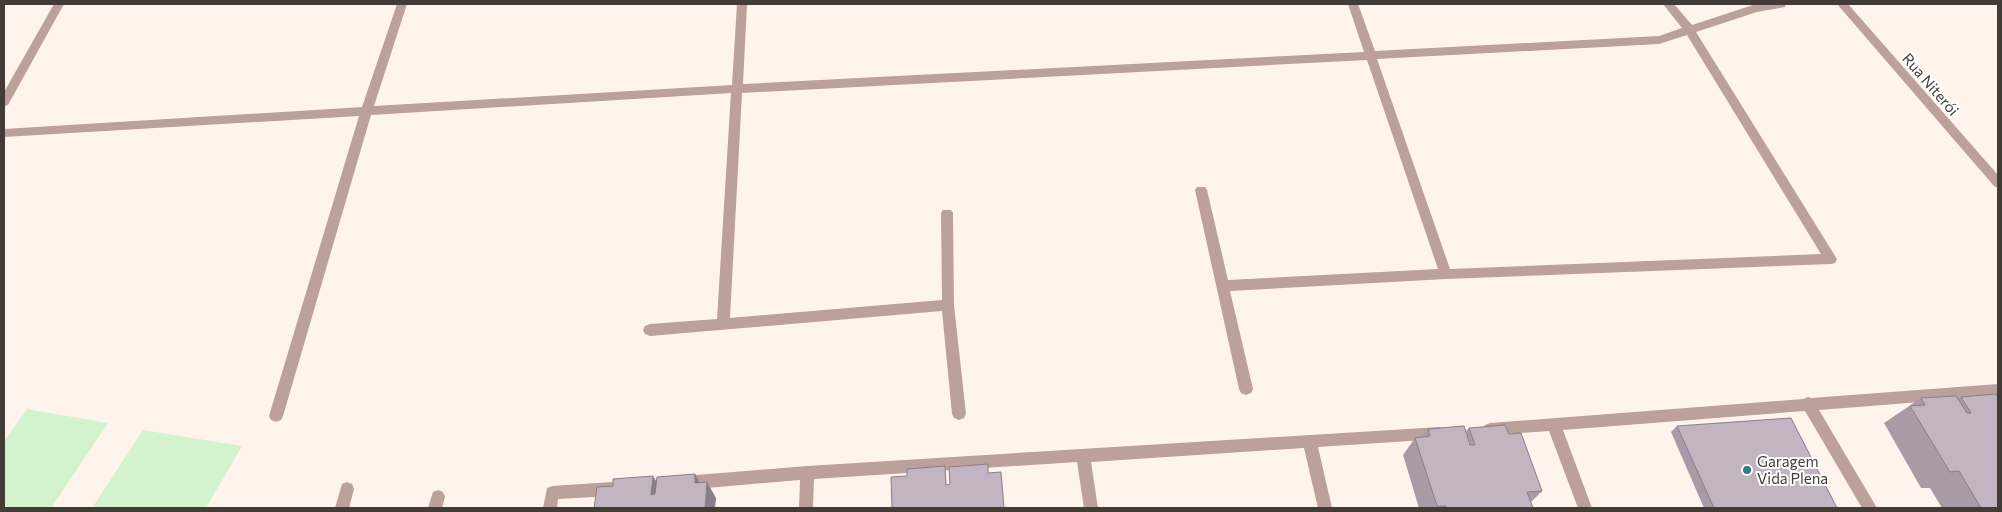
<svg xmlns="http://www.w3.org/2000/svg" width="2002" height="512" font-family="Commissioner,sans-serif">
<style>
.green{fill:#d2f3ce}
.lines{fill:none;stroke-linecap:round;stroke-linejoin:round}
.service{fill:#bca09b;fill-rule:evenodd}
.minor{fill:#bca09b;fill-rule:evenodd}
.wall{fill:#a89ba7}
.shaded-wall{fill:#887e88}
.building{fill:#c3b4c2;stroke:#887e88}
.poi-dot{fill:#327b7f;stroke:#fff;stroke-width:2}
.labels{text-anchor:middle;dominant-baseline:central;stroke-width:4;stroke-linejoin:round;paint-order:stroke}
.street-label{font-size:15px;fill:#423b36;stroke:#fff}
.poi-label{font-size:15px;fill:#423b36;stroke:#fff;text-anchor:start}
</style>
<rect width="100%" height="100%" fill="#fff4ec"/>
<g class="green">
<path d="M27,409l81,14 -57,85h-47v-67z"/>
<path d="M143,430l99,16 -36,62h-114z"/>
</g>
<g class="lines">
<g class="service">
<path d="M54,4h10l-56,101 -4,1v-14z"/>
<path d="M397,4h10l-33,102 358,-21 5,-81h10l-4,80 621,-32 -16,-48h10l17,47 284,-15 23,-8 -19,-24h11l18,21 64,-21h30l-1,3 -28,5 -61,20 141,227 -2,4 -4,1 -385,15 -216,12 23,98 -2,4 -5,2 -5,-2 -2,-4 -44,-199 2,-3h8l2,3 21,90 210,-11 -71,-209 -625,33 -12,225 212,-18 -1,-87 2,-3h8l2,3 1,92 12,109 -2,4 -5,2 -5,-2 -2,-4 -10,-103 -292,25 -5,-2 -2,-4 2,-4 5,-2 67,-5 14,-226 -360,22 -88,301 -2,4 -5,2 -5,-2 -2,-4 90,-300 -355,21v-8l358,-22zM1687,35l134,219 -371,15 -73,-210 282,-15z"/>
</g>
<g class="minor">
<path d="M1837,4h11l150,171v13l-4,-2z"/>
<path d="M1998,384v12l-179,14 58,98h-15l-57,-97 -242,19 29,78h-14l-29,-77 -59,4 -5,-2 -2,-4 2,-4 5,-2 313,-24 5,-2 3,1z"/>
<path d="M1440,427l5,2 2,4 -2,4 -5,2 -122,8 14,61h-14l-14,-60 -213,14 7,46h-14l-7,-46 -263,17 -1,29h-14l1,-28 -116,10 -5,-2 -2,-5 2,-5 5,-2 123,-10z"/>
<path d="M347,482l5,2 2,5 -5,19h-14l7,-24z"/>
<path d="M612,482l5,2 2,5 -2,5 -5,2 -54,3 -1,9h-14l4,-20 5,-2z"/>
<path d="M438,490l5,2 2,5 -3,11h-14l5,-16z"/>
</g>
</g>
<g class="wall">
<path d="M1996,394l2,114h-56l-12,-20h-9l-37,-65 37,-25 37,1 3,-2z"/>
<path d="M1677,426l160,82h-133l-33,-76z"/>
<path d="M1469,428l40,6 33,57 -11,11 2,6h-114l-16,-53 12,-17 7,-1 6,-8 38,2z"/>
</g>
<g class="shaded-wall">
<path d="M695,474l9,16 -9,-7z"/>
<path d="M653,476l10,16 -2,16 -10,-13z"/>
<path d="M707,482l9,16 -1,10h-10z"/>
</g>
<g class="building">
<path d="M1996,394l2,3v111h-17l-22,-37 -9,1 -40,-66 15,-1 -4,-7 35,-2 11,17h4l-10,-16z"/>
<path d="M1791,418l46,90h-123l-37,-82z"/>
<path d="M1505,425l4,9 12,-1 21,58 -15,1 6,16h-86l-1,-2h-9l-22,-68 15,-2 -2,-7 36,-3 6,19h5l-6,-17z"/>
<path d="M988,464v9l13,-1 3,36h-112l-1,-31 16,-1v-7l38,-3 1,19 4,-1 -1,-17z"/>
<path d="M695,474v9l12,-1 -2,26h-111l3,-21 16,-1v-7l40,-3 -2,19 4,-1 2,-17z"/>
</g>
<circle class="poi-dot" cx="1747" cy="470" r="5"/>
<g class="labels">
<g class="street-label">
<text transform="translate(1931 84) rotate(49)">Rua Niterói</text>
</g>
<g class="poi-label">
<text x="1757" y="461">Garagem<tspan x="1757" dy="17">Vida Plena</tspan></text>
</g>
</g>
<rect width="2002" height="512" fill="none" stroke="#423b36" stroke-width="10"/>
</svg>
